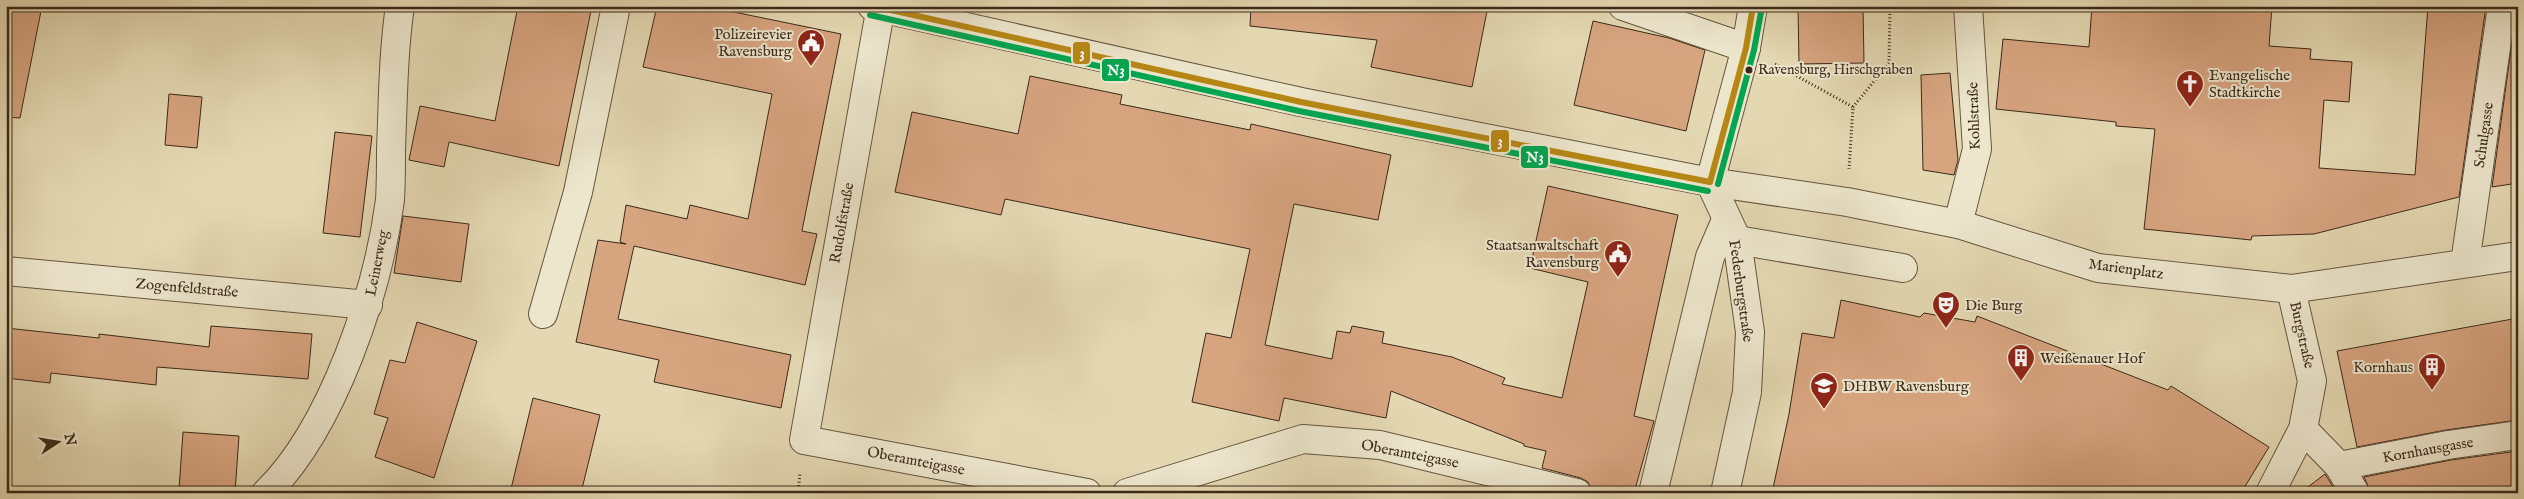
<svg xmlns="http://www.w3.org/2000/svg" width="2524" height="499" font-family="'IM FELL English',serif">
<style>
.building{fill:#d7a480;stroke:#3c291a}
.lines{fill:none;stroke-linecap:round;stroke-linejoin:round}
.minor-casing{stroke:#665540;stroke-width:30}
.path{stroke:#3c291a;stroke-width:3;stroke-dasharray:1 2.5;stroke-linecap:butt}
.minor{stroke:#ede6cd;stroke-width:28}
.bus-1-casing{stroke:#ede6cd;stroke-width:10}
.bus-2-casing{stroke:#ede6cd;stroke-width:10}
.bus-1{stroke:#b78715;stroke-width:6}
.bus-2{stroke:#00a651;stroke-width:6}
.bus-dot{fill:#3c291a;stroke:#ede6cd;stroke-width:2}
.labels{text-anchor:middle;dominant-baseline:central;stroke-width:4;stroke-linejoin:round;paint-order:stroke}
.bus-label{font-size:14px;fill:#3c291a;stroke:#ede6cd;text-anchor:start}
.poi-label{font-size:15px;fill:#3c291a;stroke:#ede6cd;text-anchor:start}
.street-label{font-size:15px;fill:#3c291a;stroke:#ede6cd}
.line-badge{stroke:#ede6cd;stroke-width:2}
.badge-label{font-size:14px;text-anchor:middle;font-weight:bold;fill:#fff}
</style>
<rect width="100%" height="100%" fill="#e4d8b2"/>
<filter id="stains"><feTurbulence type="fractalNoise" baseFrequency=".004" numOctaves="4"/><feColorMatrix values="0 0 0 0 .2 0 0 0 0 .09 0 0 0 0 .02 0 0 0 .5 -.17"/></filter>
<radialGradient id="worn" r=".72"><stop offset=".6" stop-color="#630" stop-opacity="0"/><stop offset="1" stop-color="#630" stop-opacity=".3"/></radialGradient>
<g class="building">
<path d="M6,6h36l-22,112 -14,-1z"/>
<path d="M518,6h74l-33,160 -110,-24 -5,25 -35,-7 11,-54 75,15z"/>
<path d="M657,6h57l15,5 112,23 -39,197 15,3 -12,51 -171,-39 -16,73 173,36 -10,53 -127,-26 5,-22 -83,-18 22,-102 28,4 -6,-2 6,-37 61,14 3,-14 58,14 24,-125 -129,-27z"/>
<path d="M1251,6h237l-16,81 -101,-20 6,-27 -127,-14z"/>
<path d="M1798,6h65l1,57 -65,1z"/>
<path d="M2092,6h180l-3,40 42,3 -1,10 42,3 -3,40 -25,-2 -5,68 96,7 13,-169h58l-27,191 -145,37 -62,2 -1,4 -107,-11 11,-100 -39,-3v-4l-120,-13 7,-70 86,8z"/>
<path d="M2517,6h1v177l-26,4z"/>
<path d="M1593,21l76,17 36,12 -19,81 -112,-26z"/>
<path d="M1950,73l8,87 -4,15 -31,-5 -2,-95z"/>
<path d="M1030,76l92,19 -2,9 130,26 1,-6 140,31 -13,65 -84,-16 -29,141 67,14 5,-28 13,2 2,-7 32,6 -2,11 70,14 53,21 -3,6 60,14 26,-116 -58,-14 18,-82 130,29 -44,201 20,5 -20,72h-42l-4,-11 -7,-4 -39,-10 4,-17 -22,-5v-2l-133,-53 -5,27 -102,-20 -5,23 -87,-19 14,-69 25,5 19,-89 -245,-50 -4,16 -106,-23 17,-80 106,22z"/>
<path d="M169,94l33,3 -5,51 -32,-3z"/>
<path d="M335,132l37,4 -12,101 -37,-4z"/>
<path d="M403,216l66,8 -8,58 -67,-9z"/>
<path d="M1841,300l79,17 4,-4 51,9 2,-6 191,74 3,-4 98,61 -28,46h-469l17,-79 13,-81 32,5z"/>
<path d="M2518,318v102l-72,10 -89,17 -20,-96z"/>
<path d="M417,322l60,19 -43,137 -59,-21 13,-39 -14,-4 16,-54 15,3z"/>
<path d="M211,326l101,8 -4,45 -151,-12 -1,18 -105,-12 -1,10 -44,-5v-50l93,10v-4l110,13z"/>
<path d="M533,398l67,17 -19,78h-71z"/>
<path d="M183,432l56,4 -4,57 -56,-4z"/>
<path d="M2518,451v42h-147l-7,-16 87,-17z"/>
<path d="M2325,474l12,19h-37z"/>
</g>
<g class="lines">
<defs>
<g id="minor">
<path d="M872,6l429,96 409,80 137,20 111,22 140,44 193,21 227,-33"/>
<path d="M881,6l-77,434 283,53"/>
<path d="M1623,6l123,42"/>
<path d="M1710,182l27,58 13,92 -3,60 -22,101"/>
<path d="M1710,182l36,-134 7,-42"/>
<path d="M1958,224l19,-75 -9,-143"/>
<path d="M1737,240l166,28"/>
<path d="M2465,263l37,-257"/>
<path d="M6,271l362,34"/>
<path d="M543,314l35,-122 38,-186"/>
<path d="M2303,429l36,37 16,27"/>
<path d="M2339,466l109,-21 70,-10"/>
<path d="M266,493c67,-65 112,-202 124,-293 1,-17 1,-34 1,-50 2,-48 2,-96 9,-144"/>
<path d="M1127,493l176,-54 77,6 197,48"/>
<path d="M1653,493l57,-236 16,-37"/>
<path d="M2270,493l33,-64 9,-48 -21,-92"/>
</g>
</defs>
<use href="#minor" class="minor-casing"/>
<g class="path">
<path d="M1775,64l78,43 -4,62"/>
<path d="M1853,107l36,-44 1,-57"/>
<path d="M798,493l2,-20"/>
</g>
<use href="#minor" class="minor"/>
<defs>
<g id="bus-1">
<path d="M873,6l428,96 409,80"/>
<path d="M1710,182l36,-134 7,-42"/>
</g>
<g id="bus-2">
<path d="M870,15l429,96 409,80"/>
<path d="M1718,184l36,-134 8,-43"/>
</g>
</defs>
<use href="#bus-1" class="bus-1-casing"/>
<use href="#bus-2" class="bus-2-casing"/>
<use href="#bus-1" class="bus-1"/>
<use href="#bus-2" class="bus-2"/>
</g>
<defs>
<symbol id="civic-pin" viewBox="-11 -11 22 30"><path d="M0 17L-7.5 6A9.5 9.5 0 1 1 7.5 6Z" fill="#8f2418" stroke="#ede6cd"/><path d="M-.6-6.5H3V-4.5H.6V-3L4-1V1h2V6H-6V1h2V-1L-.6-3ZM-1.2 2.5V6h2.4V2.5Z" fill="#fff"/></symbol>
<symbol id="church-pin" viewBox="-11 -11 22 30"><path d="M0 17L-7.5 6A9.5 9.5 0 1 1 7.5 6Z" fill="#8f2418" stroke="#ede6cd"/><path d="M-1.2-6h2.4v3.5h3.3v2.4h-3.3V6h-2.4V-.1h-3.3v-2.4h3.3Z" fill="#fff"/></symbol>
<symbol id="theatre-pin" viewBox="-11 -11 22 30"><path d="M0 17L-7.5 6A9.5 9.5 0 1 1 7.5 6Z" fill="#8f2418" stroke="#ede6cd"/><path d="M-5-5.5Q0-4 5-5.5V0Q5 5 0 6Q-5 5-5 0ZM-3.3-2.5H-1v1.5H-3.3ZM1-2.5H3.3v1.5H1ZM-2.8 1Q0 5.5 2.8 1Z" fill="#fff"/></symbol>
<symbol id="building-pin" viewBox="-11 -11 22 30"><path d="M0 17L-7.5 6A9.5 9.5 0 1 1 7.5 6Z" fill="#8f2418" stroke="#ede6cd"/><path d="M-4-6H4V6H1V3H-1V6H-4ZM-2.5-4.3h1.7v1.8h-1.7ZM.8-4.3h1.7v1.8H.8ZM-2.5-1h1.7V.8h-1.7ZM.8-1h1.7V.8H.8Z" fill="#fff"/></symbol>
<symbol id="university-pin" viewBox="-11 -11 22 30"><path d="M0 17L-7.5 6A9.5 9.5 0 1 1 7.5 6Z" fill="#8f2418" stroke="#ede6cd"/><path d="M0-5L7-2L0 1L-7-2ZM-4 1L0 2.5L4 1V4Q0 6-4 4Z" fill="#fff"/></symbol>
</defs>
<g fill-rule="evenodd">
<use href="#civic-pin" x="795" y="27" width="32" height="43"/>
<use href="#church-pin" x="2174" y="68" width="32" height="43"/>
<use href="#civic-pin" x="1602" y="238" width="32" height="43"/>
<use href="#theatre-pin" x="1930" y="289" width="32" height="43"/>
<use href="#building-pin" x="2005" y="342" width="32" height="43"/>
<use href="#building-pin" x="2416" y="351" width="32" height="43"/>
<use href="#university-pin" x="1808" y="370" width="32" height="43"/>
</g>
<circle class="bus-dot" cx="1749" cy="70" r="4.5"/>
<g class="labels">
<g class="bus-label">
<text x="1758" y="70">Ravensburg, Hirschgraben</text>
</g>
<g class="poi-label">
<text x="792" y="34" text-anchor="end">Polizeirevier<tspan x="792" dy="17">Ravensburg</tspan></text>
<text x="2209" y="75">Evangelische<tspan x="2209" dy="17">Stadtkirche</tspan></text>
<text x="1599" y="245" text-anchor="end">Staatsanwaltschaft<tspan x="1599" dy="17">Ravensburg</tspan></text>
<text x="1965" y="305">Die Burg</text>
<text x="2040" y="358">Weißenauer Hof</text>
<text x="2413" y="367" text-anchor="end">Kornhaus</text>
<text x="1843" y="386">DHBW Ravensburg</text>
</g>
<g class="street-label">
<text transform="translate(1974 116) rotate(-92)">Kohlstraße</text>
<text transform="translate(2484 135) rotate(-82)">Schulgasse</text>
<text transform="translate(842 223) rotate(-80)">Rudolfstraße</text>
<text transform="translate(377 263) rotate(-79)">Leinerweg</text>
<text transform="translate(2126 269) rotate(8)">Marienplatz</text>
<text transform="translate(187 288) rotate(5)">Zogenfeldstraße</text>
<text transform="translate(1741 291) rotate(82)">Federburgstraße</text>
<text transform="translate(2302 335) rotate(77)">Burgstraße</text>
<text transform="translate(2428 450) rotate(-10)">Kornhausgasse</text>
<text transform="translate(1410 454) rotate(11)">Oberamteigasse</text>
<text transform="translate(916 461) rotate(11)">Oberamteigasse</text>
</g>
</g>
<g class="line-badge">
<rect x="1072" y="41" width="19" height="24" rx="5" fill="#b78715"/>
<rect x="1101" y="58" width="29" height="24" rx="5" fill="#00a651"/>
<rect x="1490" y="129" width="20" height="24" rx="5" fill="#b78715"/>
<rect x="1520" y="145" width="29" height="24" rx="5" fill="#00a651"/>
</g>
<g class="badge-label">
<text x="1082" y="58">3</text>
<text x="1116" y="75">N3</text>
<text x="1500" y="146">3</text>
<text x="1535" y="162">N3</text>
</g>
<rect width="2524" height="499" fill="none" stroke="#e4d8b2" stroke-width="25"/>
<rect x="8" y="8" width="2509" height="484" fill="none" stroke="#3c291a" stroke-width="2.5"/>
<rect x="12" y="12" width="2499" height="474" fill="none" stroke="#3c291a"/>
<g transform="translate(58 442) rotate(78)" stroke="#ede6cd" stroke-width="4" paint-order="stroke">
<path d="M0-4L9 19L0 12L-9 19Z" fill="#3c291a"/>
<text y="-8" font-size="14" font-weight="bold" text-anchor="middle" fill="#3c291a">N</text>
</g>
<rect width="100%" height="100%" filter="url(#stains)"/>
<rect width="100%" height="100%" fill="url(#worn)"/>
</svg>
